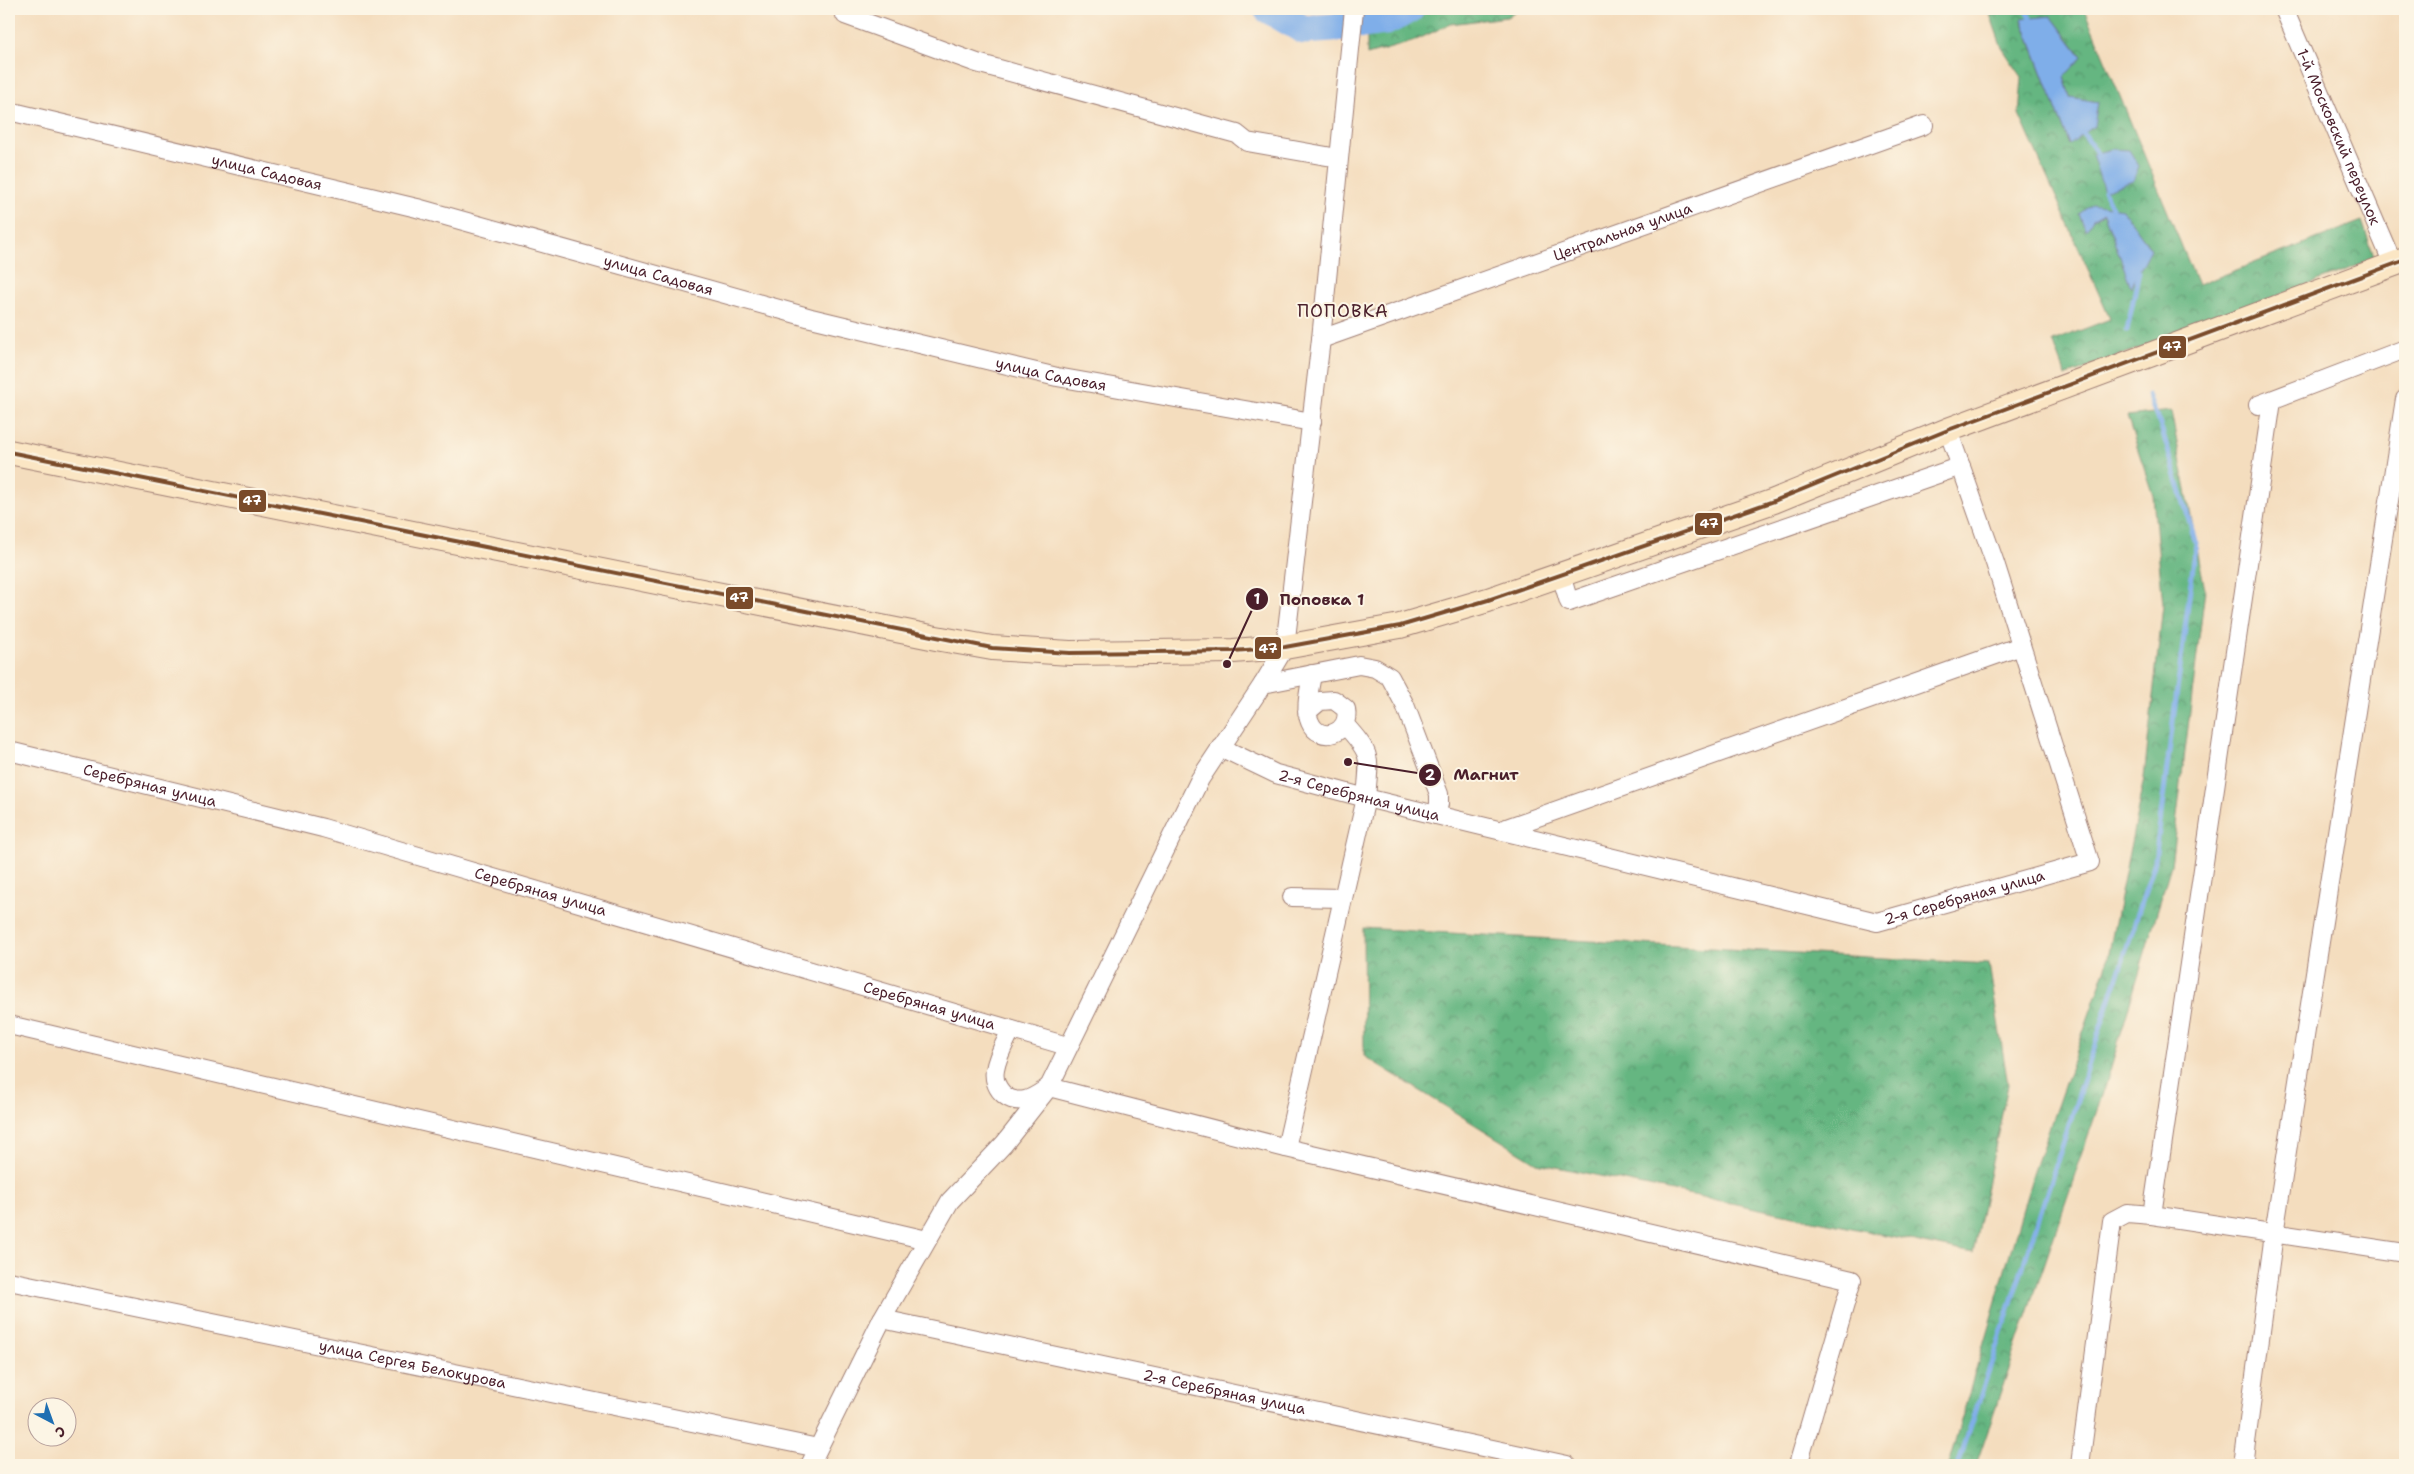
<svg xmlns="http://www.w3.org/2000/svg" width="2414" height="1474" font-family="'Shantell Sans',sans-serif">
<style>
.forest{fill:url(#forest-crowns);stroke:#586a56;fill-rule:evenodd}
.water{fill:#7faee9;stroke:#64668a}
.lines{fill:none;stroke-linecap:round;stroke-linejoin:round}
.stream{stroke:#7faee9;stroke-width:5}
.river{stroke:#7faee9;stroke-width:29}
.street-casing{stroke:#9f7e74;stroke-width:20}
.secondary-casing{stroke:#9f7e74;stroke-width:26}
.street{stroke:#fff;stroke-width:18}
.secondary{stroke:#fbe6c4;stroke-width:24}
.bus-1-casing{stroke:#fcf5e5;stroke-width:8}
.bus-1{stroke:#7a4b2a;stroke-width:4}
.labels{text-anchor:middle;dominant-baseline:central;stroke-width:4;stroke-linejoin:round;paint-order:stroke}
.street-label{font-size:15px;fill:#4a1f2b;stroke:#fcf5e5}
.quarter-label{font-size:18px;letter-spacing:1px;fill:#4a1f2b;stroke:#fcf5e5}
.leader{fill:none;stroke:#4a1f2b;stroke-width:2}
.callout-dot{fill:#4a1f2b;stroke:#fcf5e5;stroke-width:2}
.mark-label{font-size:15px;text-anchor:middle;font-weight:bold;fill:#fff}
.callout-label{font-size:16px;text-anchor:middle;font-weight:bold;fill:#4a1f2b;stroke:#fcf5e5;stroke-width:4;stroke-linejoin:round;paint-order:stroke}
.line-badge{stroke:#fcf5e5;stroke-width:2}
.badge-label{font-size:14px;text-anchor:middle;font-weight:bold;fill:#fff}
</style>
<defs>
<pattern id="forest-crowns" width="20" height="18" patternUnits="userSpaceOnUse" patternTransform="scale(1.25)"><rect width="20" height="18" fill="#65b681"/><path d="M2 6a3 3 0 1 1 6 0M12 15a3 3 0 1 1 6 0" fill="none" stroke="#55936a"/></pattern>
</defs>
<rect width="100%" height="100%" fill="#fcf5e5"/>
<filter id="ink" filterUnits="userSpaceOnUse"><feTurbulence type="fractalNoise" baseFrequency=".02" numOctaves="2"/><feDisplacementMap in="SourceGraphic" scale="10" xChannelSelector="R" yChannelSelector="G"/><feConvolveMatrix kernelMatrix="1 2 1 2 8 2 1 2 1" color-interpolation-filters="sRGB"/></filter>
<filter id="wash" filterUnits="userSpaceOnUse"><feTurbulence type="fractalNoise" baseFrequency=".0096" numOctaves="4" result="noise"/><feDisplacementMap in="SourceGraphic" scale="20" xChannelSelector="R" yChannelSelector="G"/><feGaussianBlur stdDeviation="1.12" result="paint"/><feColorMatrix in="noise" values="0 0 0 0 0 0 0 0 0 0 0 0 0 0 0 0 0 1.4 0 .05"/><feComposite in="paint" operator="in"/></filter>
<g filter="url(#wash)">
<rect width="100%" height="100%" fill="#f4ddbe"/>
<g class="forest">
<path d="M1367,9h152l-12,8 -57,7 -38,18 -45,13z"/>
<path d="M1988,9h96l114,276 164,-64 13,38 -309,117 -13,-35 57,-22 -91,-205 3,-37 -20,-29zM2051,16l31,40 -18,21 6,20 28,5 -28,43 -48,-125zM2122,209l29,40 -20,37 -27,-73 -11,6 -7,10 -7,-15z"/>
<path d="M2171,411l34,179 -34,275 -65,219 -130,381h-28l85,-291 73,-207 38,-189 19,-173 -10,-109 -26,-80z"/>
<path d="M1363,928l626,36 19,121 -35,168 -436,-90 -173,-107z"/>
</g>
<g class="water">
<path d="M2051,16l31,41 -18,20 6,20 28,5 -4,24 -24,19 -48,-126z"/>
<path d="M2112,149l17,1 10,16 -6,15 -29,10 -12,-37z"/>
<path d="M2092,204l30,5 29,40 -20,38 -27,-74 -11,6 -7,11 -7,-16z"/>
</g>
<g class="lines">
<g class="stream">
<path d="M2025,9l5,9"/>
<path d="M2084,134l13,19"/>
<path d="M2104,191l8,16"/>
<path d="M2127,330l12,-58"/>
<path d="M1958,1465l197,-604 41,-318 -34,-113 -14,-35"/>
</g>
<g class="river">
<path d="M1268,9l36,21 41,-3"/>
<path d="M1364,24l22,-3 24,-12"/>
</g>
</g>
</g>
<g filter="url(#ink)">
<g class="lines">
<defs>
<g id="street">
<path id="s1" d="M2284,9l109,255"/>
<path d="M845,15l132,48 260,71 10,8 91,16"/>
<path id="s2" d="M9,111l408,97 394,110 246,59 255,45"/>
<path id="s3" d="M1321,339l603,-214"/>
<path d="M2258,405l147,-56"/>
<path d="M1561,575l8,27 392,-136"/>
<path d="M1263,684l96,-19 16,3 15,9 15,28 34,89v10l-3,11"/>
<path d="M1307,712l13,-11 14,-1 12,9c5,25 -27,35 -36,13 -6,-13 0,-34 2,-48"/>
<path id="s4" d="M1220,747l56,27 90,24 511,124 213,-60 -95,-299 -47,-133"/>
<path id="s5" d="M9,751l314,77 744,218"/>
<path d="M1501,830l520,-184"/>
<path d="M1292,897l51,1"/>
<path d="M9,1025l918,215"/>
<path d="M1011,1030c-6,13 -14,26 -16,40 -3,16 11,34 30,30 9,-2 16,-8 24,-13l237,61 566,132 -54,185"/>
<path d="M1286,1148l80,-350c3,-40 8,-42 -21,-73"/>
<path d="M2152,1215l120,-814"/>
<path id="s6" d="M9,1281l809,167"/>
<path id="s7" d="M882,1319l685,146"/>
<path d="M810,1465l72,-146 68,-118 54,-57 45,-57 151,-308 63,-95 22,-37 36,-308 33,-330"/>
<path d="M2080,1465l32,-244 15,-8 25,2 253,38"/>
<path d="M2243,1465l31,-231 131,-835"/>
</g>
<path id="secondary" d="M9,452l927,186 56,10 78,5 163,-2 52,-4 115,-21 88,-26 286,-99 174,-71 457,-170"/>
</defs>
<use href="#street" class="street-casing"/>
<use href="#secondary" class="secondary-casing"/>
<use href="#street" class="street"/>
<use href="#secondary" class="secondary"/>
<defs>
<path id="bus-1" d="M9,452l983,196 78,5 163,-2 52,-4 115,-21 88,-26 286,-99 174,-71 457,-170"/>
</defs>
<use href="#bus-1" class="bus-1-casing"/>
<use href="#bus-1" class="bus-1"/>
</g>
</g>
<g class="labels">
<g class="street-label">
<text stroke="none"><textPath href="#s1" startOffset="139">1-й Московский переулок</textPath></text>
<text stroke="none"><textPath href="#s2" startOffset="265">улица Садовая</textPath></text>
<text stroke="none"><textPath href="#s3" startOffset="320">Центральная улица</textPath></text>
<text stroke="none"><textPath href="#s2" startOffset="670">улица Садовая</textPath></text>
<text stroke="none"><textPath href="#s2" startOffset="1075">улица Садовая</textPath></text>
<text stroke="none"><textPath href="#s5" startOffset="145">Серебряная улица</textPath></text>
<text stroke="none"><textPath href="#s4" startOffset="148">2-я Серебряная улица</textPath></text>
<text stroke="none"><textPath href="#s5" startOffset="550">Серебряная улица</textPath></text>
<text stroke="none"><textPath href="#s4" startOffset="772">2-я Серебряная улица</textPath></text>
<text stroke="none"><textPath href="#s5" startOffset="955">Серебряная улица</textPath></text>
<text stroke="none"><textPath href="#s6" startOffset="412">улица Сергея Белокурова</textPath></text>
<text stroke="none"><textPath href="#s7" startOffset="350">2-я Серебряная улица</textPath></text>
</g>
<g class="quarter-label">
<text x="1343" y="311">ПОПОВКА</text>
</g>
</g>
<path class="leader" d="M1227 664L1257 599M1348 762L1430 775"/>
<g class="callout-dot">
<circle cx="1227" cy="664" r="5"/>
<circle cx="1348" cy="762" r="5"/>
<circle cx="1257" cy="599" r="12"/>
<circle cx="1430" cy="775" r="12"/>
</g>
<g class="mark-label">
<text x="1257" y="604">1</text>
<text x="1430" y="780">2</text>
</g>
<g class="callout-label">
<text x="1322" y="605">Поповка 1</text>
<text x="1486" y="780">Магнит</text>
</g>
<g class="line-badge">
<rect x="2158" y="335" width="29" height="24" rx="5" fill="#7a4b2a"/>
<rect x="238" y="489" width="29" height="24" rx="5" fill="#7a4b2a"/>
<rect x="1694" y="512" width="29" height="24" rx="5" fill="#7a4b2a"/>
<rect x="725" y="586" width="29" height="24" rx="5" fill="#7a4b2a"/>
<rect x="1254" y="636" width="28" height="24" rx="5" fill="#7a4b2a"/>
</g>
<g class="badge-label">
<text x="2172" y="351">47</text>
<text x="252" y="505">47</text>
<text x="1709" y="528">47</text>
<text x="739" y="602">47</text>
<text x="1268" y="653">47</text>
</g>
<rect width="2414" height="1474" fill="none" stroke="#fcf5e5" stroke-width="30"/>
<g transform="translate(52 1422) rotate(139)"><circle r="24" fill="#fcf5e5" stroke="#b59f9b"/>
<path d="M0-4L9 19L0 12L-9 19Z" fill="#1f6fb2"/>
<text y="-8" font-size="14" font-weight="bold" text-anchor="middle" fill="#4a1f2b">С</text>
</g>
</svg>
